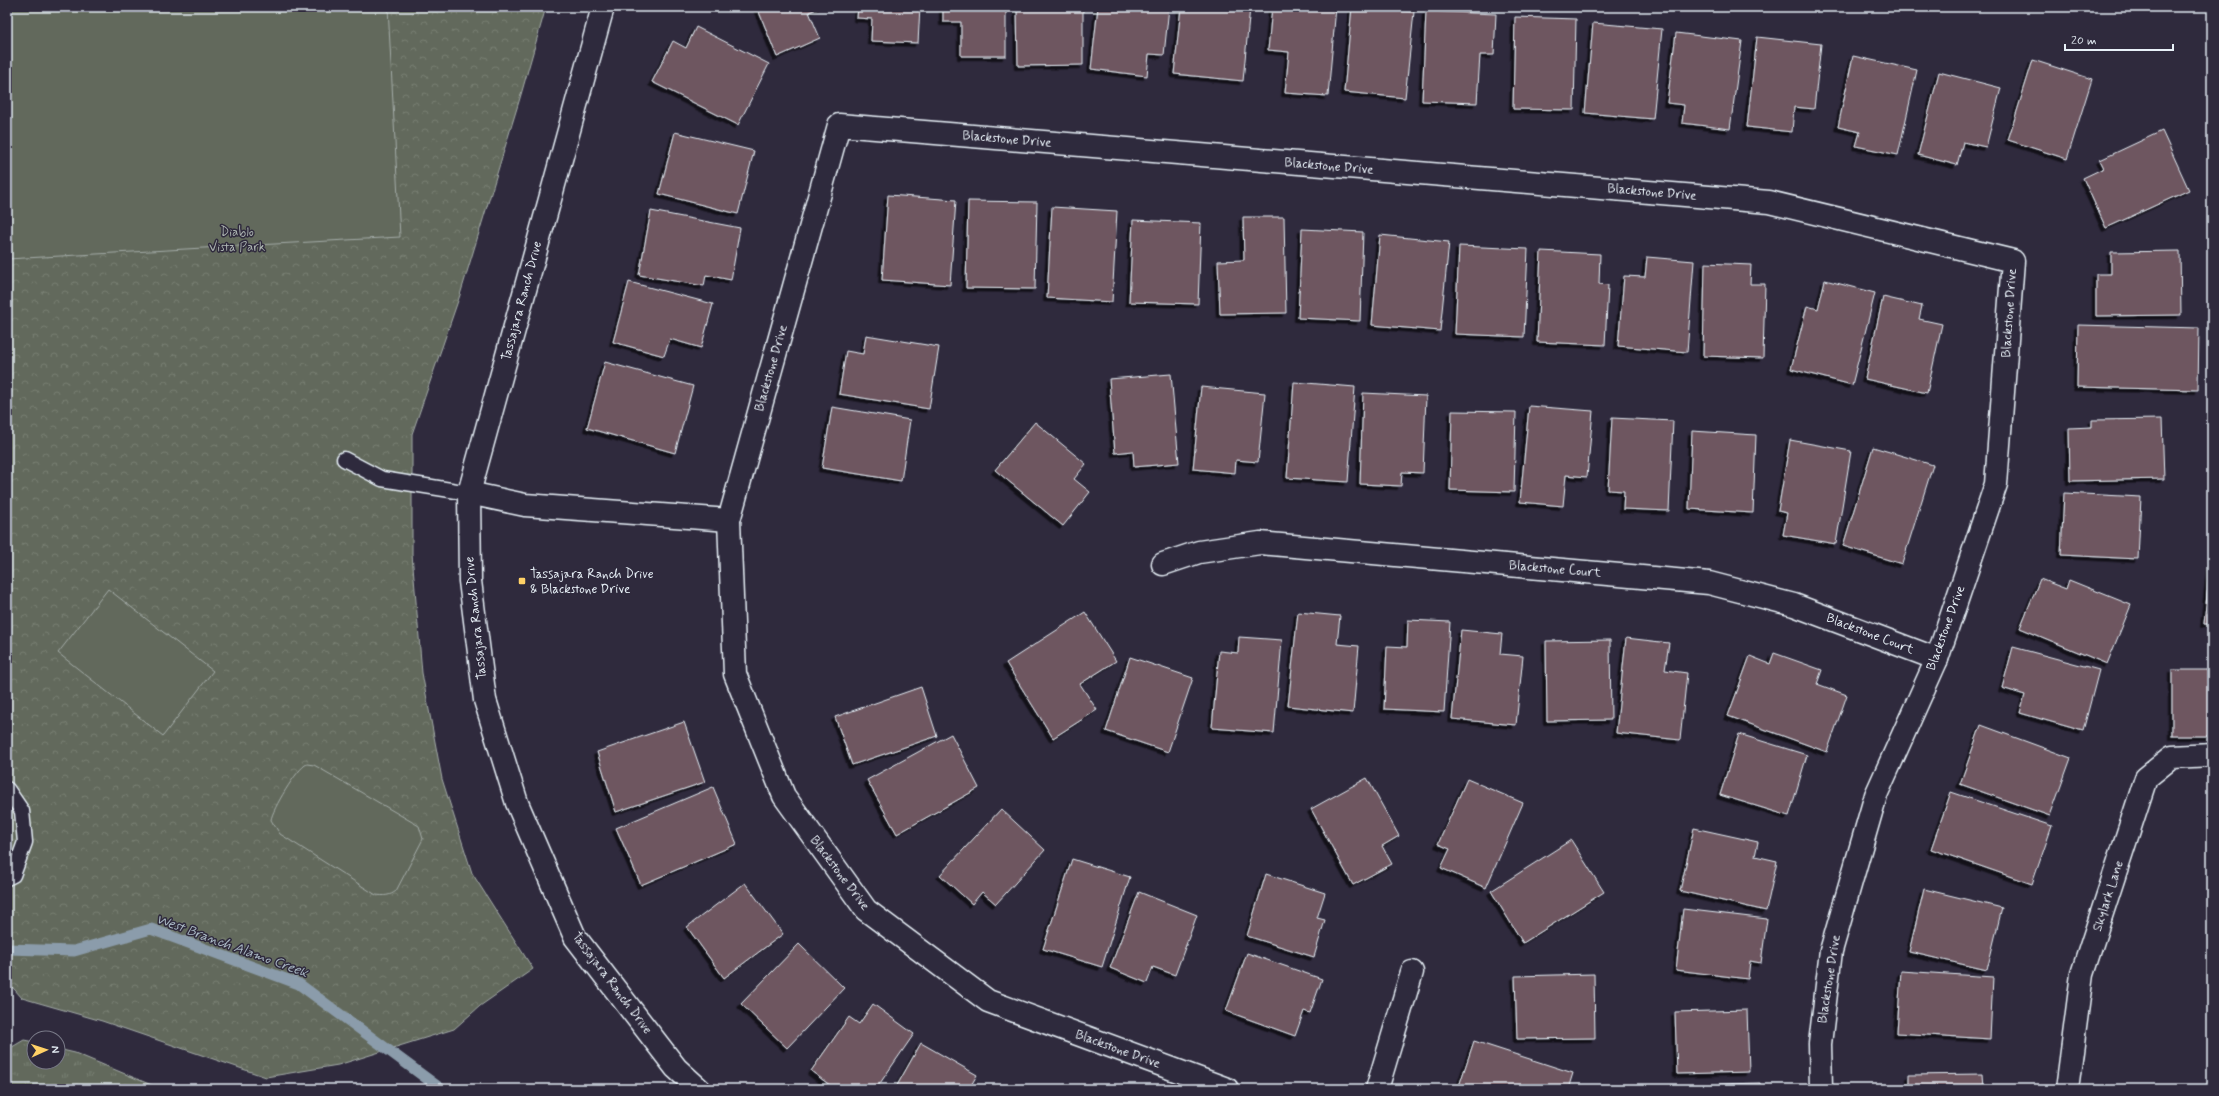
<svg xmlns="http://www.w3.org/2000/svg" width="2219" height="1096" font-family="Mynerve,sans-serif">
<style>
.grass{fill:url(#grass-tufts);stroke:#a5adaa}
.park{fill:url(#park-crowns);stroke:#a5adaa}
.garden{fill:#62695b;stroke:#a5adaa}
.lines{fill:none;stroke-linecap:round;stroke-linejoin:round}
.stream{stroke:#8b9cab;stroke-width:11}
.building{fill:#6e5761;stroke:#e8f1f8;filter:url(#shadow)}
.service-casing{stroke:#e8f1f8;stroke-width:17}
.minor-casing{stroke:#e8f1f8;stroke-width:25}
.tertiary-casing{stroke:#e8f1f8;stroke-width:25}
.service{stroke:#2f2a3d;stroke-width:14}
.minor{stroke:#2f2a3d;stroke-width:22}
.tertiary{stroke:#2f2a3d;stroke-width:22}
.poi-dot{fill:#ffd166;stroke:#2f2a3d;stroke-width:1.5}
.labels{text-anchor:middle;dominant-baseline:central;stroke-width:3;stroke-linejoin:round;paint-order:stroke}
.street-label{font-size:13px;fill:#e8f1f8;stroke:#2f2a3d}
.park-label{font-size:13px;fill:#acb4b1;stroke:#2f2a3d}
.poi-label{font-size:13px;fill:#e8f1f8;stroke:#2f2a3d;text-anchor:start}
.water-label{font-size:14px;font-style:italic;fill:#aab9c5;stroke:#2f2a3d}
</style>
<defs>
<pattern id="grass-tufts" width="24" height="20" patternUnits="userSpaceOnUse"><rect width="24" height="20" fill="#62695b"/><path d="M3 7l-1-3M5 7V3M7 7l1-3M15 17l-1-3M17 17v-4M19 17l1-3" fill="none" stroke="#787f73"/></pattern>
<pattern id="park-crowns" width="20" height="18" patternUnits="userSpaceOnUse"><rect width="20" height="18" fill="#62695b"/><path d="M2 6a3 3 0 1 1 6 0M12 15a3 3 0 1 1 6 0" fill="none" stroke="#787f73"/></pattern>
<filter id="shadow"><feDropShadow dx="-3.5" dy="3.5" stdDeviation="0" flood-color="#0009"/></filter>
</defs>
<rect width="100%" height="100%" fill="#2f2a3d"/>
<filter id="ink" filterUnits="userSpaceOnUse"><feTurbulence type="fractalNoise" baseFrequency=".025" numOctaves="2"/><feDisplacementMap in="SourceGraphic" scale="8" xChannelSelector="R" yChannelSelector="G"/><feConvolveMatrix kernelMatrix="1 2 1 2 8 2 1 2 1" color-interpolation-filters="sRGB"/></filter>
<g filter="url(#ink)">
<path class="grass" d="M24,1040l10,2v20h24v-13l17,4 86,36h-154v-39z"/>
<path class="park" d="M7,7h539l-26,91 -60,197 -48,139v120l10,119 20,106 30,94 61,96 -53,37 -26,23 -116,36 -72,12 -164,-56 -80,-23 -15,-17z"/>
<g class="garden">
<path d="M7,7h381l12,230 -393,22z"/>
<path d="M108,589l105,82 -50,65 -105,-83z"/>
<path d="M307,764l7,1 105,61 4,13 -27,52c-6,5 -12,5 -20,4l-96,-61 -9,-14c1,-10 26,-52 36,-56z"/>
</g>
<g class="lines">
<path class="stream" d="M7,949l67,2 77,-22 148,55 142,105"/>
</g>
<g class="building">
<path d="M757,7h65l-13,5 11,26 -43,19z"/>
<path d="M858,7h62l-2,36 -47,-2 1,-22 -15,-1z"/>
<path d="M943,7h63v49h-45v-34h-18z"/>
<path d="M1017,7h66v58l-65,1z"/>
<path d="M1098,7h71l-5,48 -15,-1 -2,22 -56,-7z"/>
<path d="M1181,7h69l-7,74 -69,-7z"/>
<path d="M1272,7h64l-8,89 -43,-3 4,-41 -21,-2z"/>
<path d="M1352,7l62,5 -9,86 -61,-6z"/>
<path d="M1426,11l70,3 -2,41h-14l-3,48 -55,-2z"/>
<path d="M1515,17l61,2 -2,91 -61,-1z"/>
<path d="M1593,23l69,6 -9,90 -68,-6z"/>
<path d="M696,27l73,37 -31,61 -86,-43 21,-41 13,7z"/>
<path d="M1676,33l66,8 -12,88 -48,-6 2,-18 -17,-2z"/>
<path d="M1757,37l64,7 -7,65 -20,-2 -2,25 -45,-5z"/>
<path d="M1853,56l64,14 -19,85 -42,-9 4,-14 -22,-5z"/>
<path d="M2033,60l59,19 -25,80 -59,-19z"/>
<path d="M1939,72l62,16 -15,59 -23,-5 -6,23 -39,-10z"/>
<path d="M2162,131l27,59 -83,38 -23,-50 21,-10 -4,-8z"/>
<path d="M675,132l79,19 -16,63 -79,-20z"/>
<path d="M888,195l68,5 -6,85 -68,-5z"/>
<path d="M968,201l69,1 -2,87 -69,-1z"/>
<path d="M1052,207l65,4 -5,91 -65,-4z"/>
<path d="M651,211l89,17 -9,52 -25,-5 -2,11 -65,-11z"/>
<path d="M1243,217h41l2,96 -66,1 -2,-53 26,-1z"/>
<path d="M1133,220l68,3 -3,81 -69,-2z"/>
<path d="M1302,229l61,3 -3,89 -62,-3z"/>
<path d="M1380,235l69,7 -9,89 -68,-6z"/>
<path d="M1459,246l69,3 -4,88 -69,-3z"/>
<path d="M1541,251l59,3 -1,30 9,1 -3,60 -68,-3z"/>
<path d="M2180,251l1,64 -85,1v-42h15v-22z"/>
<path d="M1647,257l47,4 -7,91 -69,-6 6,-70 21,1z"/>
<path d="M1705,263l46,2 -1,19h15l-2,74 -60,-2z"/>
<path d="M1825,280l50,13 -23,92 -61,-16 16,-63 11,3z"/>
<path d="M629,282l84,22 -12,44 -31,-9 -6,17 -51,-14z"/>
<path d="M1883,297l39,9 -3,13 23,5 -15,69 -62,-14z"/>
<path d="M2078,325l121,3 -1,62 -121,-3z"/>
<path d="M866,335l73,12 -10,62 -90,-15 7,-43 17,3z"/>
<path d="M605,362l88,24 -18,67 -88,-25z"/>
<path d="M1171,374l8,89 -45,4 -1,-16 -18,2 -6,-74z"/>
<path d="M1294,382l61,5 -7,95 -61,-4z"/>
<path d="M1201,387l64,6 -7,69 -22,-2 -1,13 -42,-4z"/>
<path d="M1363,393l63,3 -3,77 -21,-1 -1,14 -41,-2z"/>
<path d="M1529,406l64,5 -6,66 -21,-2 -3,31 -43,-4z"/>
<path d="M832,407l78,13 -9,61 -79,-13z"/>
<path d="M1452,411l64,1 -2,80 -64,-2z"/>
<path d="M1612,418l61,3 -4,90 -46,-2 1,-18 -16,-1z"/>
<path d="M2162,419l2,60 -94,2 -1,-53 23,-1v-7z"/>
<path d="M1035,422l51,42 -12,15 16,13 -27,34 -68,-56z"/>
<path d="M1692,431l64,4 -3,78 -64,-4z"/>
<path d="M1790,440l61,11 -15,93 -53,-9 4,-22 -9,-2z"/>
<path d="M1873,447l60,18 -31,99 -59,-18z"/>
<path d="M2064,493l77,4 -3,62 -77,-4z"/>
<path d="M2211,557h1v67h-8z"/>
<path d="M2040,579l26,10 3,-9 62,25 -24,59 -87,-36z"/>
<path d="M1085,612l31,49 -36,23 17,26 -44,28 -47,-75z"/>
<path d="M1298,612l42,4 -3,28 22,2 -6,67 -65,-7z"/>
<path d="M1408,620l42,2 -6,90 -60,-3 3,-63 20,1z"/>
<path d="M1461,630l41,4 -2,20 23,2 -7,69 -64,-6z"/>
<path d="M1239,637l43,3 -8,93 -62,-5 7,-77 19,2z"/>
<path d="M1626,638l43,5 -4,27 22,3 -7,67 -64,-7z"/>
<path d="M1610,640l1,80 -64,1 -1,-80z"/>
<path d="M2013,647l86,23 -16,61 -63,-18 5,-18 -23,-7z"/>
<path d="M1774,653l48,17 -5,14 30,11 -20,57 -99,-36 22,-60 20,8z"/>
<path d="M1130,657l63,21 -25,74 -62,-21z"/>
<rect x="2172" y="670" width="40" height="66"/>
<path d="M921,687l16,49 -85,29 -17,-48z"/>
<path d="M684,722l21,60 -89,30 -19,-60z"/>
<path d="M1981,725l90,33 -21,58 -90,-32z"/>
<path d="M951,734l28,54 -82,46 -30,-54z"/>
<path d="M1739,734l68,21 -18,61 -69,-21z"/>
<path d="M1367,778l32,58 -17,10 10,18 -39,21 -42,-76z"/>
<path d="M1467,779l56,24 -37,85 -45,-20 9,-19 -12,-5z"/>
<path d="M713,787l24,57 -96,41 -25,-57z"/>
<path d="M1951,792l101,34 -20,58 -101,-35z"/>
<path d="M1001,809l44,41 -49,54 -14,-12 -10,12 -32,-29z"/>
<path d="M1694,828l64,14 -3,14 22,5 -11,50 -86,-20z"/>
<path d="M1571,840l33,52 -81,51 -32,-52z"/>
<path d="M1072,859l58,18 -28,90 -59,-18z"/>
<path d="M1266,874l59,19 -8,25 8,2 -11,37 -67,-21z"/>
<path d="M745,883l38,51 -59,44 -37,-51z"/>
<path d="M1924,889l78,19 -15,62 -78,-18z"/>
<path d="M1139,892l58,23 -22,60 -22,-8 -6,16 -37,-15z"/>
<path d="M1683,909l84,10 -6,44 -11,-2 -2,18 -72,-9z"/>
<path d="M799,944l45,44 -57,60 -46,-44z"/>
<path d="M1247,953l75,26 -12,34 -6,-2 -9,25 -69,-25z"/>
<path d="M1901,971l92,6 -3,62 -93,-6z"/>
<path d="M1594,974l1,64 -78,1 -2,-63z"/>
<path d="M873,1004l41,30 -38,55h-41l-24,-18 38,-54 10,7z"/>
<path d="M1747,1010l2,62 -72,2 -2,-62z"/>
<path d="M1474,1041l99,32 -5,16h-110z"/>
<path d="M921,1043l56,32 -8,14h-74z"/>
<path d="M1983,1074l1,15h-77h2v-14z"/>
<path d="M1760,1083v6h-106v-3z"/>
</g>
<g class="lines">
<defs>
<g id="service">
<path d="M344,459l38,20 87,14"/>
<path d="M7,789l15,22 3,31 -12,33 -6,3"/>
</g>
<g id="minor">
<path d="M469,493l56,12 204,15"/>
<path d="M1163,564l36,-12 61,-9 449,40 85,22 143,54"/>
<path d="M1227,1089l-239,-88 -122,-91 -82,-114 -49,-122 -6,-154 110,-395 930,77 244,59 -17,223 -59,175 -61,136 -45,156 -11,93 1,45"/>
<path d="M1377,1089l35,-117"/>
<path d="M2067,1089l15,-115 64,-196 26,-21 40,-2"/>
</g>
<path id="tertiary" d="M603,7l-134,486 1,88 15,119 32,103 58,134 101,131 23,21"/>
</defs>
<use href="#service" class="service-casing"/>
<use href="#minor" class="minor-casing"/>
<use href="#tertiary" class="tertiary-casing"/>
<use href="#service" class="service"/>
<use href="#minor" class="minor"/>
<use href="#tertiary" class="tertiary"/>
</g>
</g>
<rect class="poi-dot" x="518" y="577" width="8" height="8" rx="2"/>
<g class="labels">
<g class="street-label">
<text transform="translate(1007 139) rotate(5)">Blackstone Drive</text>
<text transform="translate(1329 166) rotate(5)">Blackstone Drive</text>
<text transform="translate(1652 192) rotate(5)">Blackstone Drive</text>
<text transform="translate(522 301) rotate(-75)">Tassajara Ranch Drive</text>
<text transform="translate(2009 313) rotate(-86)">Blackstone Drive</text>
<text transform="translate(771 368) rotate(-74)">Blackstone Drive</text>
<text transform="translate(1555 569) rotate(5)">Blackstone Court</text>
<text transform="translate(476 618) rotate(-96)">Tassajara Ranch Drive</text>
<text transform="translate(1946 628) rotate(-70)">Blackstone Drive</text>
<text transform="translate(1870 634) rotate(21)">Blackstone Court</text>
<text transform="translate(840 873) rotate(53)">Blackstone Drive</text>
<text transform="translate(2108 896) rotate(-72)">Skylark Lane</text>
<text transform="translate(1829 979) rotate(-81)">Blackstone Drive</text>
<text transform="translate(612 983) rotate(53)">Tassajara Ranch Drive</text>
<text transform="translate(1118 1049) rotate(20)">Blackstone Drive</text>
</g>
<g class="park-label">
<text x="237" y="232">Diablo<tspan x="237" dy="15">Vista Park</tspan></text>
</g>
<g class="poi-label">
<text x="530" y="574">Tassajara Ranch Drive<tspan x="530" dy="15">&amp; Blackstone Drive</tspan></text>
</g>
<g class="water-label">
<text transform="translate(232 946) rotate(20)">West Branch Alamo Creek</text>
</g>
</g>
<rect width="2219" height="1096" fill="none" stroke="#2f2a3d" stroke-width="24"/>
<rect x="12" y="12" width="2195" height="1072" fill="none" stroke="#e8f1f8" stroke-width="1.5" filter="url(#ink)"/>
<g transform="translate(46 1050) rotate(87)"><circle r="19" fill="#2f2a3d" stroke="#797a88"/>
<path d="M0-3L7 15L0 10L-7 15Z" fill="#ffd166"/>
<text y="-6" font-size="11" font-weight="bold" text-anchor="middle" fill="#e8f1f8">N</text>
</g>
<path d="M2065 44v6h108v-6" fill="none" stroke="#e8f1f8" stroke-width="2"/>
<text x="2071" y="44" font-size="12" fill="#e8f1f8" stroke="#2f2a3d" stroke-width="3" paint-order="stroke">20 m</text>
</svg>
